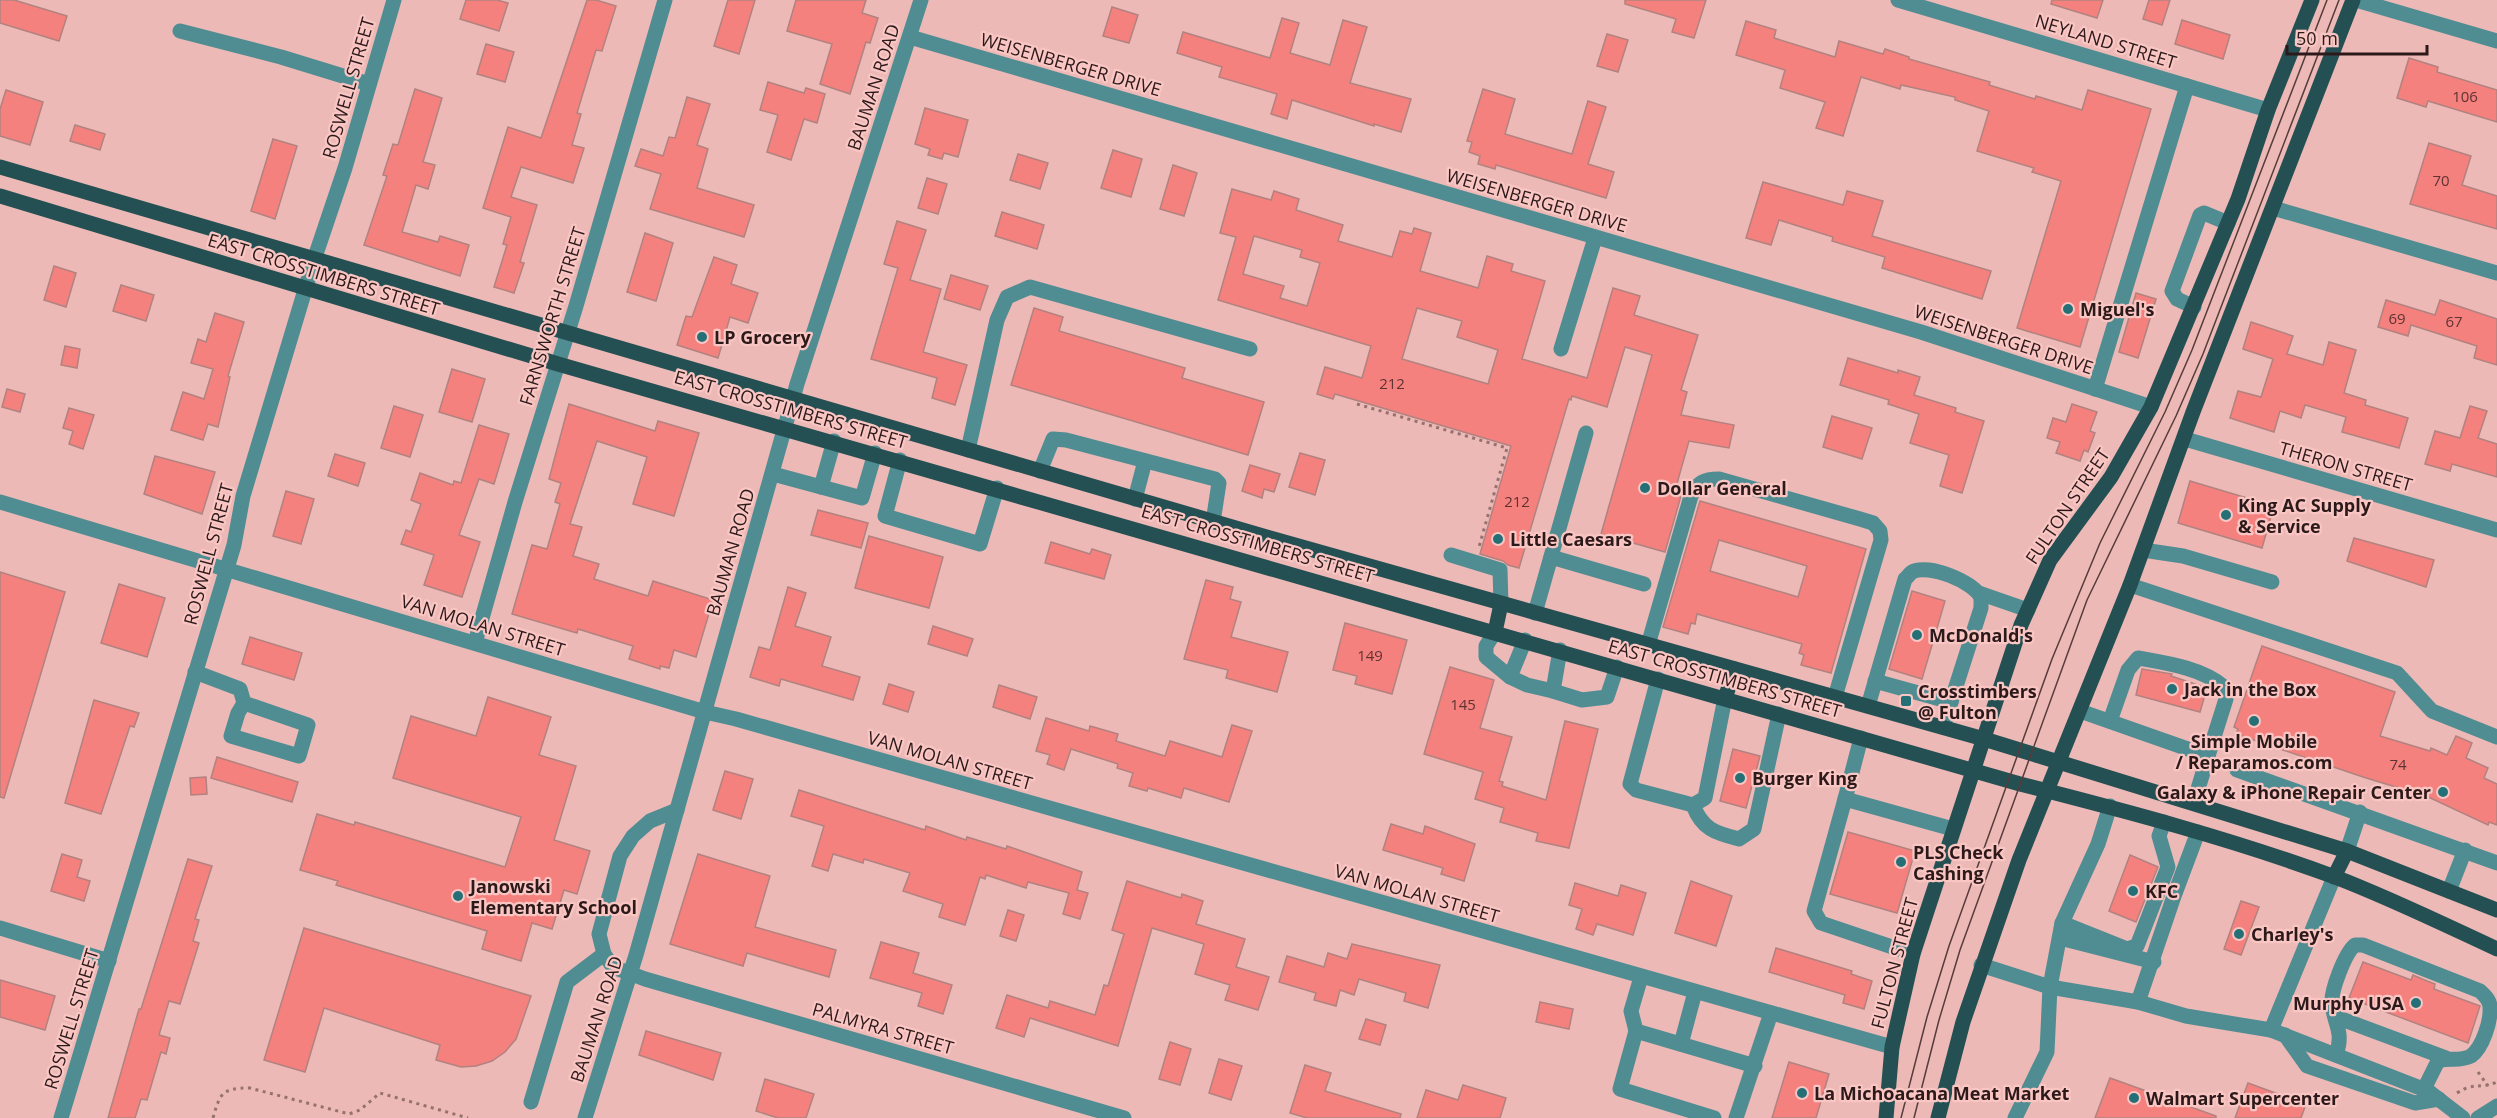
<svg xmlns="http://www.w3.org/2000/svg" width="2497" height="1118" font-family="'Open Sans',sans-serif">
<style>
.building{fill:#f5817e;stroke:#b1827f;stroke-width:1.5;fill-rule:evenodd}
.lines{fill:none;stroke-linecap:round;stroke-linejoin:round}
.path{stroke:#95716f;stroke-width:3;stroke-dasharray:3 4.5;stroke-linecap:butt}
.minor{stroke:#4f8d92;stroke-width:15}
.major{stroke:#245053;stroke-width:15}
.tram{stroke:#563c3b;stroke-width:1.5}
.poi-dot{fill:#257076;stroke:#fac6c3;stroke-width:2}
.labels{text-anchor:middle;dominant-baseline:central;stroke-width:4.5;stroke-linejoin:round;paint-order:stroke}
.number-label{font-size:15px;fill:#5e3332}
.street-label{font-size:18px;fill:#2c1919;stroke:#fac6c3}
.poi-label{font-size:18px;font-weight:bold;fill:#2c1919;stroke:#fac6c3;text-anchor:start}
</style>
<rect width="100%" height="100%" fill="#ecb9b6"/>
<g class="building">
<path d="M0,0h14l53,16 -8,25 -59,-18z"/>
<path d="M466,0h31l11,3 -9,28 -39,-12z"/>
<path d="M587,0h9l20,6 -14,45 -6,-1 -19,63 4,1 -9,31 12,3 -11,35 -52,-16 -10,30 26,8 -17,57 4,1 -10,30 -20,-6 13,-42 -4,-1 8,-27 -28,-9 25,-81 33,11z"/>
<path d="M728,0h27l-16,54 -25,-8z"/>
<path d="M796,0h70l-4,13 16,5 -8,25 -4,-1 -16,52 -30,-10 12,-40 -45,-13z"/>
<path d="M1625,0h81l-12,38 -22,-6 4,-13 -51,-15z"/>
<path d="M2052,0h51l-6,18 -46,-14z"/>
<path d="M2149,0h21l-8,25 -19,-6z"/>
<path d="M1112,7l26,8 -9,28 -26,-7z"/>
<path d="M1282,18l17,5 -9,30 40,12 13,-45 24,7 -17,56 61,16 -10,33 -27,-8v2l-82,-26 -5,19 -16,-5 6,-20 -58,-17 3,-10 -45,-14 6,-21 87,26z"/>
<path d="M2182,20l48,15 -7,24 -48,-15z"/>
<path d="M1746,21l30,9 -2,8 61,19 4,-16 44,13 2,-5 24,8v2l81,23 -1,3 46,14 1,-3 46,14 6,-20 63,19 -71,238 -63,-19 44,-147 -29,-9 2,-4 -57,-17 12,-40 -34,-11v-3l-54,-12 -1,4 -39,-12 -18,59 -27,-8 9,-26 -45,-14 5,-18 -49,-15z"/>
<path d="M1607,34l21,6 -10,32 -21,-6z"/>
<path d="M486,44l28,8 -9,30 -28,-8z"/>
<path d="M2409,58l29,9 -1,5 60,18v32l-69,-21 -2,6 -29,-9z"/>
<path d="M768,82l36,11 2,-5 19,6 -8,29 -13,-4 -13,41 -24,-8 11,-37 -18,-5z"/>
<path d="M415,89l27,9 -19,64 12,3 -7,24 -12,-4 -14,47 36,10 2,-6 29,9 -9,31 -96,-31 23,-69 -4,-1 10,-31 5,1z"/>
<path d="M1483,89l32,10 -10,35 67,20 16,-53 18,6 -18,57 26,8 -8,26 -110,-33 -1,4 -17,-5 2,-8 -11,-4 3,-10 -5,-1z"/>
<path d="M6,90l37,12 -13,43 -30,-9v-27z"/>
<path d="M687,97l23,7 -13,41 11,4 -11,39 57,17 -10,32 -94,-28 11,-35 -26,-8 6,-17 22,7 6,-19 6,1z"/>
<path d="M925,108l43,12 -10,37 -14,-4 -2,6 -14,-4 2,-6 -15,-5z"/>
<path d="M75,125l30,9 -5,16 -30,-9z"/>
<path d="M273,139l24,7 -22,73 -24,-8z"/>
<path d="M2429,143l42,13 -9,29 35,11v33l-87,-25z"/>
<path d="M1113,150l29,9 -11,38 -30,-9z"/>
<path d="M1018,154l30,9 -8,26 -30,-9z"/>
<path d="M1173,165l24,8 -13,43 -24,-7z"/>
<path d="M927,178l20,6 -9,30 -20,-6z"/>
<path d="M1763,182l80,23 4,-14 36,10 -11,35 119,35 -9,28 -100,-31 3,-11 -53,-16 1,-4 -54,-17 -8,25 -25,-7z"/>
<path d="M1232,189l39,11 3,-9 25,8 -3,11 47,15 -5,16 54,16 8,-26 12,3 2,-6 17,5 -11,38 58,17 9,-32 26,8 -2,7 34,10 -23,78 65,19 26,-90 27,8 -6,19 64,20 -17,55 6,2 -6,23 53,10 -5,23 -40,-7 -15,53 7,2 -16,56 -64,-18 51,-179 -27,-8 -18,60 -35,-11 -1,4 -2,-1 -50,169 -11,-3 -5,-4 -23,-7 31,-108 -176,-52 -2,5 -16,-5 8,-27 37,11 9,-32 -153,-46 18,-63 -16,-4zM1254,236l48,14 -2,7 20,6 -13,43 -27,-8 4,-12 -41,-12zM1417,308l45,13 -5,16 41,13 -10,34 -86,-25z"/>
<path d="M1002,212l42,13 -7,24 -42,-13z"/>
<path d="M897,221l29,9 -16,50 31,9 -18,63 44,13 -12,40 -23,-7 5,-20 -66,-19 27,-91 -14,-4z"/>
<path d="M645,233l28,10 -17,58 -29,-9z"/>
<path d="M714,257l23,8 -6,19 27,9 -10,30 -18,-6 -12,41 -41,-13 9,-29 6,1z"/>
<path d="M54,266l22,7 -10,34 -22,-7z"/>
<path d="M951,275l37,11 -8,24 -36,-11z"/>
<path d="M121,285l33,10 -8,26 -33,-10z"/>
<path d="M2136,293l20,6 -18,59 -19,-6z"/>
<path d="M2386,300l49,15 5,-15 57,19v46l-23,-7 3,-12 -66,-21 -3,11 -30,-9z"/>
<path d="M1034,308l29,9 -4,14 126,37 -3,10 82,24 -16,53 -237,-70z"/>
<path d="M215,313l29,9 -16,54 2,1 -12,50 -10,-3 -5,16 -32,-10 12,-38 21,7 9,-30 -22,-6 7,-24 8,3z"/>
<path d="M2251,322l42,14 -6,18 36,11 6,-23 27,8 -12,43 22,7 -1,5 43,13 -9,30 -57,-16 4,-15 -41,-12 -4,13 -21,-7 -6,21 -44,-14 8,-27 23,6 12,-38 -30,-10z"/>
<path d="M65,346l15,3 -3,19 -16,-3z"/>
<path d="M1848,358l50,15v-3l22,7 -6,18 42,13 -1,4 29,9 -22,72 -22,-7 9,-31 -39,-12 9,-29 -31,-10 1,-4 -49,-15z"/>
<path d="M452,369l33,10 -13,43 -33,-10z"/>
<path d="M7,389l18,5 -5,18 -18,-5z"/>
<path d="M569,404l86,27 3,-10 41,12 -25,83 -41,-12 14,-47 -50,-16 -27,83 12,3 -9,29 26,8 -5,15 54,17 5,-15 60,19 -17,57 -22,-7 -5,18 -9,-2v3l-31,-10 4,-13 -55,-17 -1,4 -65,-19 20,-69 15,4 13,-45 -5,-2 6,-19 -12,-4z"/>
<path d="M2072,404l25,8 -7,19 5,2 -7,19 -4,-2 -4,11 -24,-8 4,-11 -13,-4 6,-20 13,4z"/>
<path d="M394,406l29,9 -13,42 -29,-9z"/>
<path d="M2470,406l17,5 -9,27 19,6v33l-45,-13 -2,7 -25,-7 10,-33 25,7z"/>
<path d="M69,408l25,7 -11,34 -14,-5 4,-13 -10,-3z"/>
<path d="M1832,416l40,12 -10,31 -39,-12z"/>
<path d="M479,425l30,9 -15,50 -15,-5 -20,56 21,7 -18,55 -38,-12 10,-30 -33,-11 5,-14 5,2 10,-28 -10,-4 9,-27 33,12 1,-4 7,2z"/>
<path d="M1300,453l25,7 -10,35 -26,-8z"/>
<path d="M335,454l30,9 -7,23 -30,-10z"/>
<path d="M155,456l60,16 -13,42 -58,-20z"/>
<path d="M1250,465l30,9 -6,18 -10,-3 -2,9 -20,-7z"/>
<path d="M2190,481l84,25 -12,42 -84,-25z"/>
<path d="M286,491l28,8 -13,45 -28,-8z"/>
<path d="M1700,501l166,48 -35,124 -30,-8 3,-10 -5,-2 3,-9 -105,-30 -2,10 -4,-1 -3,11 -25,-7zM1719,540l88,26 -9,31 -88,-26z"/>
<path d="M818,510l50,13 -7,25 -50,-13z"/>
<path d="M869,536l74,21 -14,51 -74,-20z"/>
<path d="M2354,538l80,22 -8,27 -79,-26z"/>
<path d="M1051,542l39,12 2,-5 19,6 -7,24 -59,-16z"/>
<path d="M0,572l65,20 -61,206 -4,-1z"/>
<path d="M1206,580l27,7 -3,12 11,3 -10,35 57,15 -11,40 -51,-14 2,-8 -44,-11z"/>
<path d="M119,584l46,14 -18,59 -46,-14z"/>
<path d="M788,587l18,6 -11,33 36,11 -9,29 38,11 -7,23 -72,-21 -2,7 -29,-9 9,-30 11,3z"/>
<path d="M1912,591l33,10 -23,78 -33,-10z"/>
<path d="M1345,623l62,17 -15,54 -37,-10 2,-8 -24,-6z"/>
<path d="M933,626l40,13 -6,17 -39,-12z"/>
<path d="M250,637l52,16 -8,27 -52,-16z"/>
<path d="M2262,646l133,46 -15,44 50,15 1,-3 16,7 9,-19 16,7 -6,15 22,10 -4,10 13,6v41l-8,-3 -1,3 -81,-38 -1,3 -43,-13 -127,-43 2,-5 -4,-2z"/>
<path d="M1450,667l44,13 -14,48 32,9 -13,44 4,1 -1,4 44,14 19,-79 33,8 -29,119 -33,-7 2,-8 -38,-11 4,-14 -29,-9 8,-27 -59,-18z"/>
<path d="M2142,669l30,5 -1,2 36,12 -7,24 -64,-17z"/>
<path d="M889,684l25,8 -6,20 -25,-8z"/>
<path d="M999,685l38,12 -7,22 -37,-12z"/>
<path d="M488,697l63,20 -12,38 37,11 -22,74 36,11 -13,43 -13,-4 -12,39 -20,-6 -11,38 -39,-12 5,-18 -151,-46 2,-4 -38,-11 17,-56 37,11 1,-3 150,45 16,-50 -128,-39 18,-62 65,20z"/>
<path d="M94,700l45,13 -5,14 -4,-1 -29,88 -36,-11z"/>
<path d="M1046,718l43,13 1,-5 28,8 -2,7 49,15 5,-15 52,16 10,-32 20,6 -23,71 -45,-14 -3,10 -33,-10 -1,3 -18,-5 4,-13 -16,-5 1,-4 -47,-15 -7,21 -17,-6 3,-9 -14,-4z"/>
<path d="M1733,749l27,7 -14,52 -26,-7z"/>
<path d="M217,757l81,25 -6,20 -81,-24z"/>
<path d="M725,771l28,8 -12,40 -28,-9z"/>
<path d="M206,777l1,17 -16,1 -1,-17z"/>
<path d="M799,790l126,40 1,-4 40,14 1,-3 39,12 1,-3 75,26 -5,18 11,3 -8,26 -17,-5 6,-21 -41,-11 -2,6 -40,-13 -1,4 -5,-2 -15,48 -26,-8 4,-13 -40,-13 7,-18 -46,-14 -1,4 -30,-9 -5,17 -16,-5 12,-40 -33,-10z"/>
<path d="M1391,824l32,10 2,-8 50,18 -11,37 -23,-7 2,-6 -60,-18z"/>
<path d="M1848,832l67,19 -18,62 -67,-19z"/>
<path d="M62,854l20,6 -5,17 13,4 -6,20 -33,-10z"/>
<path d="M698,854l72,22 -15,51 81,23 -7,27 -82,-24 -4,13 -73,-22z"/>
<path d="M2130,855l28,12 -22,55 -27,-11z"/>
<path d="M188,859l24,7 -17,53 4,1 -6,21 6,2 -19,61 -11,-3 -10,34 11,3 -4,16 -5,-2 -14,48 -6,-1 -6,19h-27l31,-109h2z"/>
<path d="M1127,881l54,17 1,-4 21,7 -7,23 49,15 -9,28 33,10 -11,33 -33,-10 5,-15 -35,-11 9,-30 -52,-16 -34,118 -88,-28 -6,19 -28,-9 11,-33 41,13 2,-7 45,14 9,-30 4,1 16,-52 -12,-4z"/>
<path d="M1691,881l41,15 -16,50 -41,-13z"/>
<path d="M1575,883l43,13 3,-11 25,8 -13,42 -36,-11 -4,11 -17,-6 6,-20 -13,-4z"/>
<path d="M2241,901l18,6 -18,48 -17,-6z"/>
<path d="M1008,910l16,5 -8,26 -16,-5z"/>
<path d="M304,928l227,68 -15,43 -11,13 -13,9 -16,5 -15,1 -25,-7 4,-15 -116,-37 -19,64 -41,-12z"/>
<path d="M881,942l38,11 -6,20 39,12 -9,29 -25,-8 4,-13 -52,-15z"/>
<path d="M1352,944l88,21 -12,43 -24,-7 2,-8 -47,-14 -5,16 -14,-5 -4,16 -22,-6 2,-7 -37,-11 8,-26 37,11 4,-14 19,6z"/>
<path d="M1776,948l76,23 -1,3 21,7 -8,28 -21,-6 2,-8 -76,-23z"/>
<path d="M2363,962l48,18 2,-5 14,6 8,3 -1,5 46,17 -12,37 -119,-45z"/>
<path d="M0,980l55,16 -10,34 -45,-13z"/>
<path d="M1540,1002l33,7 -4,20 -33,-7z"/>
<path d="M1366,1019l20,6 -6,20 -21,-6z"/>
<path d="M646,1031l75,22 -8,27 -74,-25z"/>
<path d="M1170,1042l21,7 -11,36 -21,-6z"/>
<path d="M1219,1059l23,7 -11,34 -22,-7z"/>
<path d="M1789,1062l40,12 -13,44h-44z"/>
<path d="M1305,1065l26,8 -6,18 76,23 -1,4h-93l-17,-5z"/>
<path d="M2110,1078l106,38v2h-121z"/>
<path d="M765,1079l49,15 -8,24h-28l-22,-7z"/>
<path d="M2248,1083l58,21 -5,14h-66z"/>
<path d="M1463,1085l43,13 -6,20h-83l9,-28 32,10z"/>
</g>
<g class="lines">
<g class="path">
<path d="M1357,404l150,44 -28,99"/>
<path d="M2478,1072l10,14"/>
<path d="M2457,1093c17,-11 23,-4 40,-11"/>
<path d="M213,1118c7,-25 9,-30 37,-30l99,26 11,-4 20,-17 88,25"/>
</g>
<g class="minor">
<path d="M1898,0l370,110"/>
<path d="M2356,0l141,41"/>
<path d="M180,31l101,26 88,27"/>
<path d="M910,37l1011,295 230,75"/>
<path d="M2273,208l224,65"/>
<path d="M2194,307l-17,-8 -5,-8 28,-76 4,-2 24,10"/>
<path d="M1561,349l34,-111"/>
<path d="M2095,389l92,-303"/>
<path d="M2185,439l312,91"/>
<path d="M968,450l29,-130 10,-23 23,-10 220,62"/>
<path d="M900,460l-15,56 95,28 17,-56"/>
<path d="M1040,471l13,-32 13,1 149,39 4,4 -6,39"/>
<path d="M773,474l89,24 13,-45"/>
<path d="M821,487l13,-46"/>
<path d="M1135,499l10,-38"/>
<path d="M0,502l705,210 31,7 1156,328"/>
<path d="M2143,550l40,6 89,26"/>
<path d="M1451,555l49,15 1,34"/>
<path d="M1551,557l93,27"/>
<path d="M2130,585l267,88 35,38 65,26"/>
<path d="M1979,593l49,17"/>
<path d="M1535,613l51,-180"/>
<path d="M1495,632l-9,14v11l24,20"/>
<path d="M1525,640l-15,37 17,8 26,6"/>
<path d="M475,643l40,-141 61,-196 89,-306"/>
<path d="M1648,645l43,-149c7,-14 13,-17 28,-17l141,40 13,4 7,8 1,9 -46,157"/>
<path d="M1560,650l-7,41 29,9 25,-3 10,-30"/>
<path d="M195,672l45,17 4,14 -6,10 -7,23 68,20 9,-31 -64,-22"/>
<path d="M1658,679l-28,105 6,6 57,15 12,-7 20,-100"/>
<path d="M1875,681l76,21"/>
<path d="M1868,706l37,-127c3,-2 4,-5 7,-7 16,-9 63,10 69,26v10l-38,119"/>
<path d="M2080,711l128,45 -14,46"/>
<path d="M2110,721l18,-51 10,-12c28,5 64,10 86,29l2,12 -18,57"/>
<path d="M2237,770l260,93"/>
<path d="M1845,799l16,-61"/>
<path d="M1693,805c9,24 22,28 46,34l15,-10 25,-115"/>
<path d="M677,810l-27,11 -17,15 -13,20 -21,78 5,20 9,13 32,12 479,139"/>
<path d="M2347,851l13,-39"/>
<path d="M2449,891l16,-41"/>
<path d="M2062,923l65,26 10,-3 31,-79 -9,-31 5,-14"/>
<path d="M0,928l109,33"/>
<path d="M2060,938l94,24"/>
<path d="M1913,954l-92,-31 -7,-12 31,-112 108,30"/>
<path d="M1981,965l69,22 88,15 48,14 85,14 157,61 35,27"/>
<path d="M2138,1002l36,-106 24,-64"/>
<path d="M2336,1017l110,41"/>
<path d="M2271,1030l63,-153"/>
<path d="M1636,1031l-5,-20 10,-34"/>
<path d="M2285,1035l22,31 108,37 24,-4"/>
<path d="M1681,1044l14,-52"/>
<path d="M2336,1055c8,-23 -1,-29 -4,-50 -2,-13 13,-52 23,-60h8l117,46c5,5 10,9 10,16 1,14 -7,40 -19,49 -11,6 -22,1 -33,5l-14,28"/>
<path d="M531,1102l36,-120 37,-28"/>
<path d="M61,1118l173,-573 9,-49 71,-236 31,-92 49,-168"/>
<path d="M585,1118l51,-163 161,-571 124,-384"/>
<path d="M1714,1118l-94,-29 16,-58 119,35"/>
<path d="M1736,1118l35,-105"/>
<path d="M2015,1118l32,-66 3,-65 12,-64 36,-79 12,-38"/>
<path d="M2478,1118l19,-12"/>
</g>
<g class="major">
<path d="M0,167l1270,371 714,201 363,112 150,59"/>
<path d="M0,196l558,168 1462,420c106,27 212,55 315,93 55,21 108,47 162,72"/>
<path d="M1495,632l6,-28"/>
<path d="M1725,698l10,-29"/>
<path d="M2334,877l13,-26"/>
<path d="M1886,1118l6,-71 21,-93 108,-329 29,-65 61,-83 40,-70 87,-208 30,-89 44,-110"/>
<path d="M1938,1118l25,-96 56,-162 111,-275 63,-173 160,-412"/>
</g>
<g class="tram">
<path d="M1901,1118l26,-101 22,-71 103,-287 48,-116 65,-131 27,-62 135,-350"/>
<path d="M1914,1118l25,-98 21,-70 127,-350 89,-184 27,-62 136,-354"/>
</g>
</g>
<g class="poi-dot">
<circle cx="2068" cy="309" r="6"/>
<circle cx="702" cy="337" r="6"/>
<circle cx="1645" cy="488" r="6"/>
<circle cx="2226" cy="515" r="6"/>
<circle cx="1498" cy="539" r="6"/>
<circle cx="1917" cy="635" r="6"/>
<circle cx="2172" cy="689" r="6"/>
<rect x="1900" y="695" width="12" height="12" rx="3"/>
<circle cx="2254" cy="721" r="6"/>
<circle cx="1740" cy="778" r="6"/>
<circle cx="2443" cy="792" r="6"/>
<circle cx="1901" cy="862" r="6"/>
<circle cx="2133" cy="891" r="6"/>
<circle cx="458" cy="896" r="6"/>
<circle cx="2239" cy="934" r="6"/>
<circle cx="2416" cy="1003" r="6"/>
<circle cx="1802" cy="1093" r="6"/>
<circle cx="2134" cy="1098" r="6"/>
</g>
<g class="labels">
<g class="number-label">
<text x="2465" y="96">106</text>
<text x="2441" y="180">70</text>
<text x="2397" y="318">69</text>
<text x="2454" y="321">67</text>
<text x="1392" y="383">212</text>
<text x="1517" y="501">212</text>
<text x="1370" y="655">149</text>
<text x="1463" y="704">145</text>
<text x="2398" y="764">74</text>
</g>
<g class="street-label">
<text transform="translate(2106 41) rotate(17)">NEYLAND STREET</text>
<text transform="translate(1071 64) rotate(16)">WEISENBERGER DRIVE</text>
<text transform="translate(873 87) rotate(-72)">BAUMAN ROAD</text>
<text transform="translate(348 88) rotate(-74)">ROSWELL STREET</text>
<text transform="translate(1537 200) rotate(16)">WEISENBERGER DRIVE</text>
<text transform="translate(324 274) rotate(17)">EAST CROSSTIMBERS STREET</text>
<text transform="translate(552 316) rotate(-73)">FARNSWORTH STREET</text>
<text transform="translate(2004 339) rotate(18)">WEISENBERGER DRIVE</text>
<text transform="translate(791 409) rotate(16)">EAST CROSSTIMBERS STREET</text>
<text transform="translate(2346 466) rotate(16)">THERON STREET</text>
<text transform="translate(2067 506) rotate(-56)">FULTON STREET</text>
<text transform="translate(1258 543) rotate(16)">EAST CROSSTIMBERS STREET</text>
<text transform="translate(730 552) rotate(-74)">BAUMAN ROAD</text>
<text transform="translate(208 554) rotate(-75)">ROSWELL STREET</text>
<text transform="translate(483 625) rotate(17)">VAN MOLAN STREET</text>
<text transform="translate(1725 678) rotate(16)">EAST CROSSTIMBERS STREET</text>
<text transform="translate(950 760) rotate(16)">VAN MOLAN STREET</text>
<text transform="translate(1417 893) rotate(16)">VAN MOLAN STREET</text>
<text transform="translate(1894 963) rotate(-75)">FULTON STREET</text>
<text transform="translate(71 1019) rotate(-73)">ROSWELL STREET</text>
<text transform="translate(596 1019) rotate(-72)">BAUMAN ROAD</text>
<text transform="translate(883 1028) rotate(16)">PALMYRA STREET</text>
</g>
<g class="poi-label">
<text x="2080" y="309">Miguel's</text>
<text x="714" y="337">LP Grocery</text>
<text x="1657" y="488">Dollar General</text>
<text x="2238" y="505">King AC Supply<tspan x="2238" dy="21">&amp; Service</tspan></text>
<text x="1510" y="539">Little Caesars</text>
<text x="1929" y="635">McDonald's</text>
<text x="2184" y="689">Jack in the Box</text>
<text x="1918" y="691">Crosstimbers<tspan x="1918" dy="21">@ Fulton</tspan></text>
<text x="2254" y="741" text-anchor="middle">Simple Mobile<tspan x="2254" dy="21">/ Reparamos.com</tspan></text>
<text x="1752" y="778">Burger King</text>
<text x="2431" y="792" text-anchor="end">Galaxy &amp; iPhone Repair Center</text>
<text x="1913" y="852">PLS Check<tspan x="1913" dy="21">Cashing</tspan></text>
<text x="470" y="886">Janowski<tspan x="470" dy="21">Elementary School</tspan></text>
<text x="2145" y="891">KFC</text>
<text x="2251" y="934">Charley's</text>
<text x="2404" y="1003" text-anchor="end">Murphy USA</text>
<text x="1814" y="1093">La Michoacana Meat Market</text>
<text x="2146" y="1098">Walmart Supercenter</text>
</g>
</g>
<path d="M2287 45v9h140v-9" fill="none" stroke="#2c1919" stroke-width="3"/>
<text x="2296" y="45" font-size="18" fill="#2c1919" stroke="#fac6c3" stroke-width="4.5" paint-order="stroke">50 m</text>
</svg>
